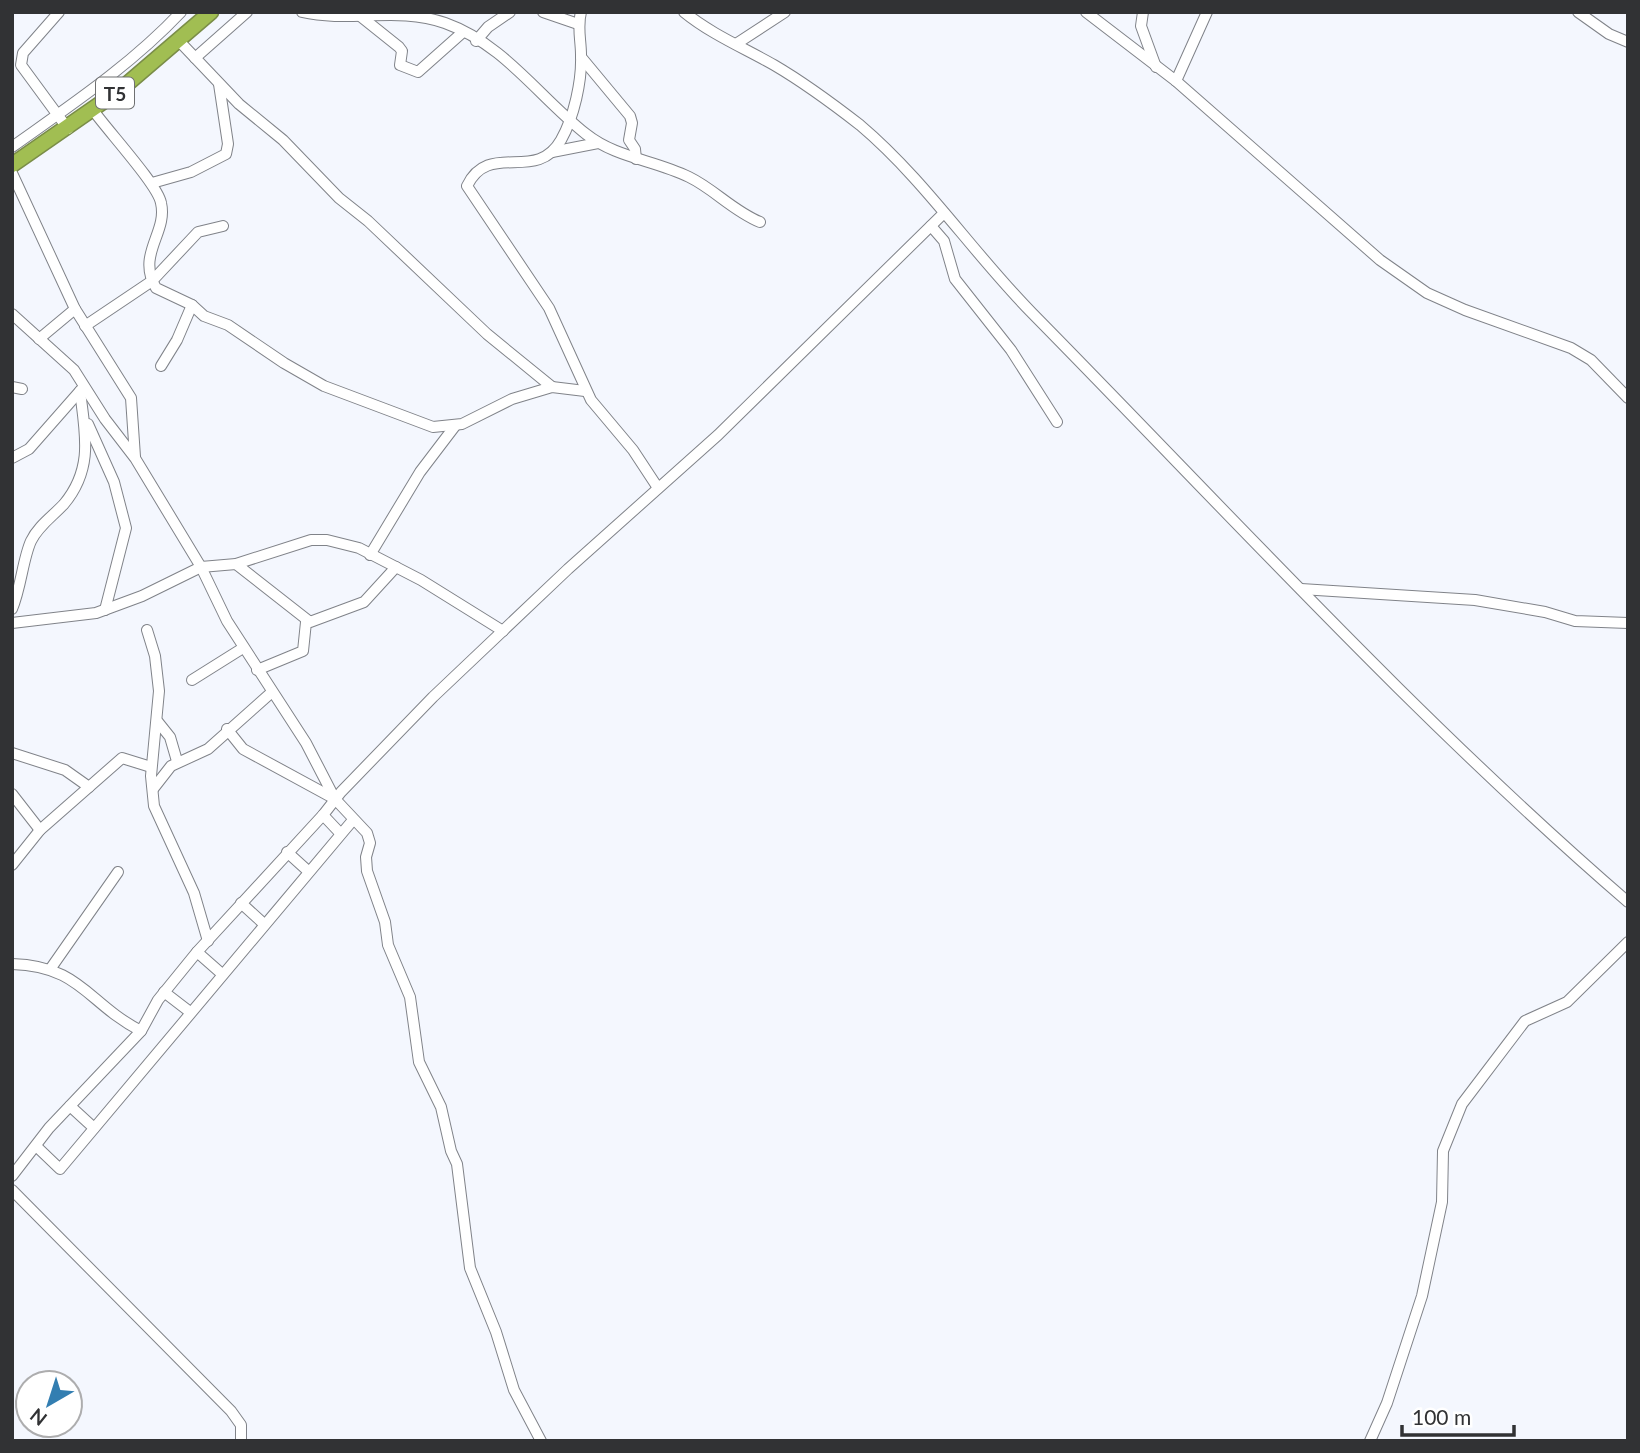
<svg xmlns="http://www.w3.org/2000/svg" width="1640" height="1453" font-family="Lato,sans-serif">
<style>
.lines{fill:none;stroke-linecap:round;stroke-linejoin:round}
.minor-casing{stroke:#808389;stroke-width:12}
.highway-casing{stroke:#7a8d48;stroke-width:17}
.minor{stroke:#fff;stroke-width:10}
.highway{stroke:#a1be52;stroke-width:14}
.labels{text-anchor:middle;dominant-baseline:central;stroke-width:5;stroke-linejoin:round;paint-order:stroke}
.shield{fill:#fff;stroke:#6f7071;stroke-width:2}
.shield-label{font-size:19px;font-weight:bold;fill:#313234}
</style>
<rect width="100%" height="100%" fill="#f4f7fe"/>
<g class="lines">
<defs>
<g id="minor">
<path d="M59,12l-36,41 -2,12 47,64"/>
<path d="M302,12c48,11 96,-6 143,11 59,21 94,74 141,111 30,24 69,26 103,43 25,12 44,34 71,45"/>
<path d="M543,12l35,12"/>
<path d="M581,12c-4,15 0,28 0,43 1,26 -7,62 -20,85 -25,44 -72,0 -94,46l82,122 42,92 42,50 25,38"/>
<path d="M684,12c27,22 60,36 90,53 29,17 59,39 86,60 65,55 112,127 172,188 196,199 384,406 596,589"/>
<path d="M1086,12l90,69 204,179 47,33 38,17 106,38 20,12 37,38"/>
<path d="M1143,12l-2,14 15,41"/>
<path d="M1578,12l31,22 19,8"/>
<path d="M359,15l40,32 3,4 -2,14 18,7 45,-40"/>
<path d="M476,41l12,-14 22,-15"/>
<path d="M180,42l59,62 44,36 56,58 29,23 119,113 65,53"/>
<path d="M736,44l49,-32"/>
<path d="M581,57l49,59 2,7 -3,17 6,9 1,10"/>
<path d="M195,58l52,-46"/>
<path d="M1176,81l31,-69"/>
<path d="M93,110c14,20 65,75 68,93 7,30 -25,51 -5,85l36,17 12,11 24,9 56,38 40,23 109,41 29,-3 50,-25 40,-12 33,4"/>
<path d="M12,147c59,-42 119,-82 169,-135"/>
<path d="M552,152l46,-9"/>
<path d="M12,173l63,136 56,89 4,59"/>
<path d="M152,183l39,-11 35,-18 2,-10 -9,-60"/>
<path d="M931,226l13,15 11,38 56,71 46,72"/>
<path d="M12,314l62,56 31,49 30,39 66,109 26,54 79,122 29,56 32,34 3,10 -4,14 1,14 18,51 3,23 22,52 9,65 22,45 10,44 6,13 13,104 26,64 18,58 27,51"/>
<path d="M85,326l67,-45 46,-49 25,-6"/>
<path d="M39,339l36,-30"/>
<path d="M161,366l16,-26 15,-35"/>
<path d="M12,387l10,2"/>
<path d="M88,424l26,58 12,46 -21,82"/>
<path d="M12,458l17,-9 51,-58"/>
<path d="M370,555l50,-83 35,-46"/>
<path d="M236,564l74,58 54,-20 32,-35"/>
<path d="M1301,589l174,11 70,12 30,9 53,2"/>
<path d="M12,609c9,-21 11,-51 19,-68 7,-15 22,-25 33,-37 30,-36 21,-71 16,-113l4,-4"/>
<path d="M12,623l84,-10 46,-17 59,-29 35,-3 75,-24h16l32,8 62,32 82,51"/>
<path d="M147,630l8,26 4,35 -8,85 3,30 40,87 14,48"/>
<path d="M257,670l46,-19 3,-29"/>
<path d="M192,680l51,-32"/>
<path d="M158,722l12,15 7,24"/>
<path d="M227,729l16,20 92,50"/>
<path d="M12,753l53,17 24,17"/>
<path d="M153,789l18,-23 37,-17 64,-57"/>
<path d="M12,794l28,36"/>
<path d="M323,815l17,18"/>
<path d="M287,852l21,19"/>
<path d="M12,865l28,-35 82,-72 29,9"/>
<path d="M241,903l23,21"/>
<path d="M197,952l25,22"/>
<path d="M12,964c69,2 75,39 129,67"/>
<path d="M51,968l67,-96"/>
<path d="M164,992l26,20"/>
<path d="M70,1106l24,22"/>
<path d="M36,1146l24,23 293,-349"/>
<path d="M12,1176l37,-48 92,-97 17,-31 39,-48 126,-137 18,-23 92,-95 135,-128 150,-134 226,-222"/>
<path d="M12,1190l219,221 10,14v16"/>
<path d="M1370,1441l17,-38 35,-107 20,-94 1,-51 19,-47 63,-83 42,-19 61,-60"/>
</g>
<path id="highway" d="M12,165l108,-75 91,-78"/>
</defs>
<use href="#minor" class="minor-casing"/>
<use href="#highway" class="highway-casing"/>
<use href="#minor" class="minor"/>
<use href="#highway" class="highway"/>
</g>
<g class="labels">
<rect class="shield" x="96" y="77.5" width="38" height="31" rx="5"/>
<g class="shield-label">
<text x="115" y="93">T5</text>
</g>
</g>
<rect width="1640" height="1453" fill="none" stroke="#313234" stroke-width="28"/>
<g transform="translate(49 1404) rotate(219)"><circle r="33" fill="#ffffff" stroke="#adadae" stroke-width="2"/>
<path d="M0-5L12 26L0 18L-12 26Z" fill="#337eb1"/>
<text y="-10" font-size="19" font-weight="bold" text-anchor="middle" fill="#313234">N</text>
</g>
<path d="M1402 1425v10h112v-10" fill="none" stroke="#313234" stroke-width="3.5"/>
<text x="1412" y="1425" font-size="21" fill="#313234" stroke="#ffffff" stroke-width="5" paint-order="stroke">100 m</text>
</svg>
